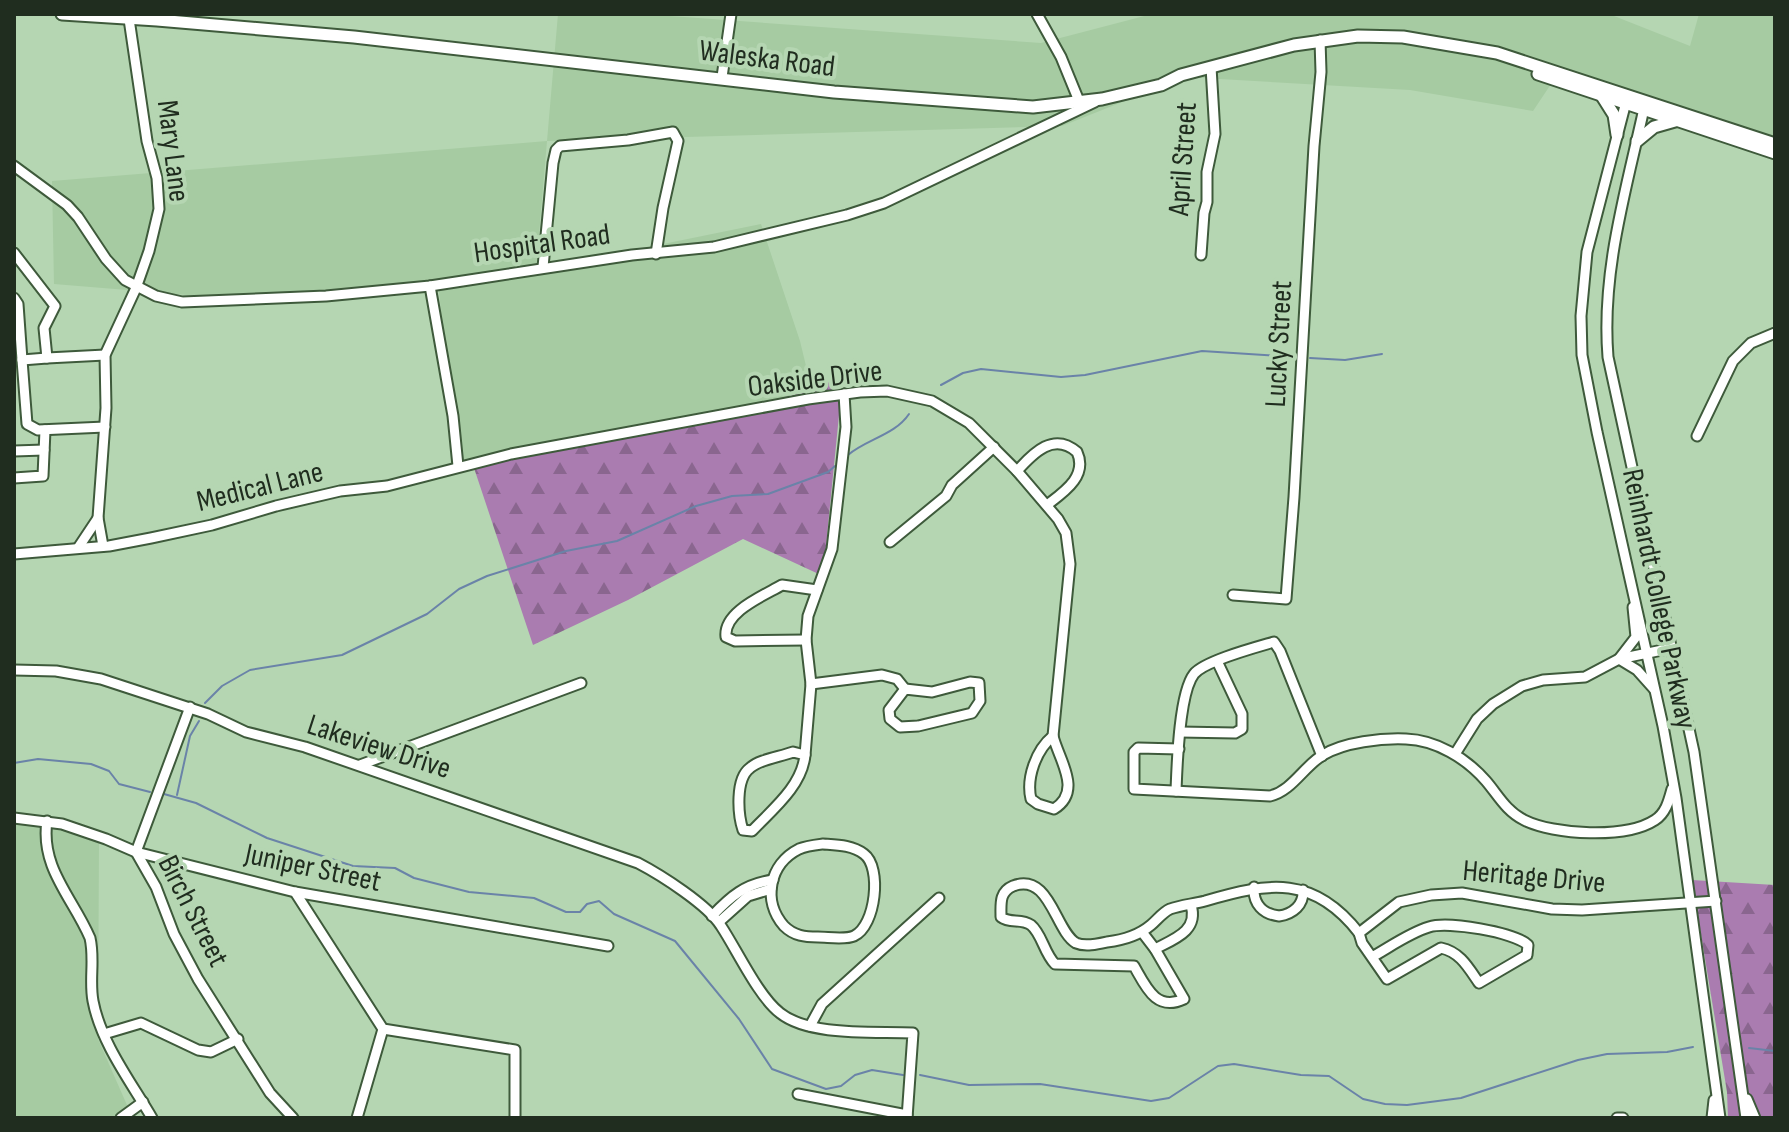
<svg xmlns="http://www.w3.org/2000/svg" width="1789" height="1132" font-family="'Sofia Sans Condensed',sans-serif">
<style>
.built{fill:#a6cba2}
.forest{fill:url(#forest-firs)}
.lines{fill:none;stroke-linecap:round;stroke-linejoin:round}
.stream{stroke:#6a83a8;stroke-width:2}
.minor-casing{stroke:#3e5a3b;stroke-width:13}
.major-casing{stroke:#3e5a3b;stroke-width:15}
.minor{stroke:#fff;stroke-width:9}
.major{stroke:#fff;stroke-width:11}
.labels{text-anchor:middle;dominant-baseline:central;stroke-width:8;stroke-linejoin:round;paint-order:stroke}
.street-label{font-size:30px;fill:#202d1f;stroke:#b5d6b2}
</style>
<defs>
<pattern id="forest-firs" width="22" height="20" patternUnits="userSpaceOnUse" patternTransform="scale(2)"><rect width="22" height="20" fill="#aa7cb0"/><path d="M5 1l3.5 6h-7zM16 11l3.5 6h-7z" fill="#8a668f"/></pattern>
</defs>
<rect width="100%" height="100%" fill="#b5d6b2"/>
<g class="built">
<path d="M558,14h84l399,29 111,-29h457l81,32 9,-32h76v124l-218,-63 -24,36 -123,-21 -225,-13 -123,49 -515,15 -11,129 225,-46 39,117 12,50 -357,78 -17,-190 -158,19 -92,-3 -134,-11 -2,-103 495,-40z"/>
<path d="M14,820l21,2 64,17 -1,200 32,73 -3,6h-113z"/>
</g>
<g class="forest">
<path d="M843,375l-20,201 -80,-37 -115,61 -95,45 -60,-180 339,-74z"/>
<path d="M1692,880l83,5v233h-47l-1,-26z"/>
</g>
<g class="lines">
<g class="stream">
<path d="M1310,358l35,2 37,-6"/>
<path d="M941,385l22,-12 18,-4 80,8 24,-2 117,-24 95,6"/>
<path d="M848,455c19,-16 47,-20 61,-41"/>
<path d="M205,703l17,-17 28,-16 92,-15 85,-41 32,-25 28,-13 79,-25 51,-10 79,-35 36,-10 36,-2 60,-22 7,-6"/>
<path d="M14,763l24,-4 53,5 18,7 10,13 31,8"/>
<path d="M164,794l32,9 71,35 86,28 42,2 19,10 55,14 65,6 32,14h14l7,-8 12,-3 15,13 61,27 64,78 33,50 54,20 15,-3 14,-11 17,-5 31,5"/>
<path d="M177,795l13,-59 9,-15"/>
<path d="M1749,1048l26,3"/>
<path d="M920,1075l49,10 71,-1 111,17 18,-3 49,-32 16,-2 67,11 28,1 34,23 22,5 22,1 54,-7 117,-38 29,-6 60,-2 26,-5"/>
</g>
<defs>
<g id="minor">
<path d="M1037,14l24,43 18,44"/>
<path d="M722,77l9,-63"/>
<path d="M1627,98l-40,154 -6,64 1,39 15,77 66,294 13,72 44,320"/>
<path d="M1645,104c-18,83 -44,167 -37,253l86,395 52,366"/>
<path d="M14,166l53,39 11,12 28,42 19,21 31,16 26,6 144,-6 104,-10 202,-31 82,-8 133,-32 37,-12 211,-101"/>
<path d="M14,253l41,53 -11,22 3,30 58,-3"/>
<path d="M1201,255l3,-42 3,-11v-30l8,-38 -4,-67"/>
<path d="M543,267l10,-104 3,-13 4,-4 68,-6 45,-8 5,9 -15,67 -7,46"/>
<path d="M430,286l23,130 5,50"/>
<path d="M14,298l4,6 4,56 25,-2"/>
<path d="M22,360l5,64 11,6 67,-3"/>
<path d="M1697,436l36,-75 18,-18 24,-10"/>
<path d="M14,451l30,-1"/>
<path d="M1017,471c17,-19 37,-39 60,-19 11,24 -13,40 -30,53"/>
<path d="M14,478l29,-2 2,-46"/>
<path d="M890,542l56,-46 6,-11 42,-38"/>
<path d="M103,546l-5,-28 8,-110 -1,-53 31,-67 13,-37 10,-42 -2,-31 -10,-37 -18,-122"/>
<path d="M78,548l20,-30"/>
<path d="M14,554l95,-8 42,-8 61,-13 64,-19 64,-15 47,-5 124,-32 297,-55 52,-7 27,-1 45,10 37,22 48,48 41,48 8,14 4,31 -17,172"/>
<path d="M1233,595l53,4 8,-102 20,-351 7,-74 -1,-32"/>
<path d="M1633,607l3,30 -17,22 18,11 17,19"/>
<path d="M806,640l-71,1 -9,-4c-3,-25 37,-41 56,-52l35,5"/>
<path d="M14,670l42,1 45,8 107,35 38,18 59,15 333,116c23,12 70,42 83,63 16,24 37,70 59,87 30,24 96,18 133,20l-6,85"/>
<path d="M970,682l9,1 1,18 -8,12 -54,13 -18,1 -10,-8 -1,-9 16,-21 27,3z"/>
<path d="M811,684l71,-9 15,4 8,10"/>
<path d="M190,707l-54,145 20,35 18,47 24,45 72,114 23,25"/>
<path d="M1180,732l55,1 7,-4v-15l-25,-53"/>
<path d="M1053,736c6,24 30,55 1,73l-16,-5 -7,-5c-5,-21 5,-49 22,-63z"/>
<path d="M1179,749l-41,-1 -4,4v37l136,7c22,-5 34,-30 53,-41 21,-13 59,-17 83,-16 30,1 60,19 80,42 12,14 20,30 38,39 30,15 102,19 131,0 11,-7 14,-20 17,-31"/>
<path d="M793,752l12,3c-3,31 -32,54 -53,76l-9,-1c-5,-15 -8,-51 7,-62 10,-9 30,-11 43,-16z"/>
<path d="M1455,754l22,-35 16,-15 29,-18 21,-6 42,-3 34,-18 53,-11"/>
<path d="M805,755l6,-71 -5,-44 2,-24 24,-67 14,-122 -2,-33"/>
<path d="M360,765l221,-82"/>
<path d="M1176,791c1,-26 3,-98 18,-117 10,-13 63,-27 80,-32l6,9 42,105"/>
<path d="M14,818l48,6 44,15 30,13 159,40 313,54"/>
<path d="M47,821c-7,47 26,77 43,117 5,21 -1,42 3,63 8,42 38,81 59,117"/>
<path d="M823,844c14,1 29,1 41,10 18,13 12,72 -10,82 -9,4 -26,1 -36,1 -13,0 -24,-1 -34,-11 -22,-25 -15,-62 15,-77 7,-3 16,-4 24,-5z"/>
<path d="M1254,887c-1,17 9,27 25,29 14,-2 25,-11 24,-26"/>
<path d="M295,892l88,137 132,21v68"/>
<path d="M712,916c19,-20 33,-32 61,-36"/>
<path d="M719,922l29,-26 23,-7"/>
<path d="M1142,932l13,17 29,50c-28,13 -38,-12 -50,-33l-79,-2c-11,-11 -13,-30 -24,-39 -10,-7 -21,-1 -30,-8 0,-13 -2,-25 12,-31 37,-14 42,45 63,57 9,4 22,1 31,-1 17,-2 31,-6 44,-17 6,-5 12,-13 19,-16 11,-4 24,-5 35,-8 64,-19 109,-26 154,32"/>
<path d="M1155,949c19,-10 44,-18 36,-44"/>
<path d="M1372,957c18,-10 37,-24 57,-30 19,-6 85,5 99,18l-1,10 -48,28c-11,-16 -19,-31 -38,-35l-54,31 -25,-36 -3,-10 40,-31 32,-7 31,-2 90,16 30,1 134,-9"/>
<path d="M810,1026l12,-22 117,-106"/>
<path d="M104,1034l37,-11 57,27 13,2 27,-13"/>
<path d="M798,1094l109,21"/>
<path d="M1747,1099l8,19"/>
<path d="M121,1118l22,-16"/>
<path d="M357,1118l26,-89"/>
<path d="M1617,1118h6"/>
<path d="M1712,1118l2,-18"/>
</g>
<g id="major">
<path d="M62,14l95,6 197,17 480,55 199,15 69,-8 59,-14 20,-10 113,-30 64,-9 45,1 94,16 278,91"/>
<path d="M1538,74l237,79"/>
<path d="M1602,96l12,19 3,20"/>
<path d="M1637,141l17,-14 21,-6"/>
</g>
</defs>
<use href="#minor" class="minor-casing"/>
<use href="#major" class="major-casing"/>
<use href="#minor" class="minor"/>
<use href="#major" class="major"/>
</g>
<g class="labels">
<g class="street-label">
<text transform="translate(767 59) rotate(7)">Waleska Road</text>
<text transform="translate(173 151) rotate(83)">Mary Lane</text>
<text transform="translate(1183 159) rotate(-86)">April Street</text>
<text transform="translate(542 244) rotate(-8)">Hospital Road</text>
<text transform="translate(1279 344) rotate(-87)">Lucky Street</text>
<text transform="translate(815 379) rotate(-7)">Oakside Drive</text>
<text transform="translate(260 487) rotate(-14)">Medical Lane</text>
<text transform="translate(1659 599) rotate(78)">Reinhardt College Parkway</text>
<text transform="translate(379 747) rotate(18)">Lakeview Drive</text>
<text transform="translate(313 868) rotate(12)">Juniper Street</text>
<text transform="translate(1534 877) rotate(5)">Heritage Drive</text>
<text transform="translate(193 911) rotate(63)">Birch Street</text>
</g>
</g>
<rect width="1789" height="1132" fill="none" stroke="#202d1f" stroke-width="32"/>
</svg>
